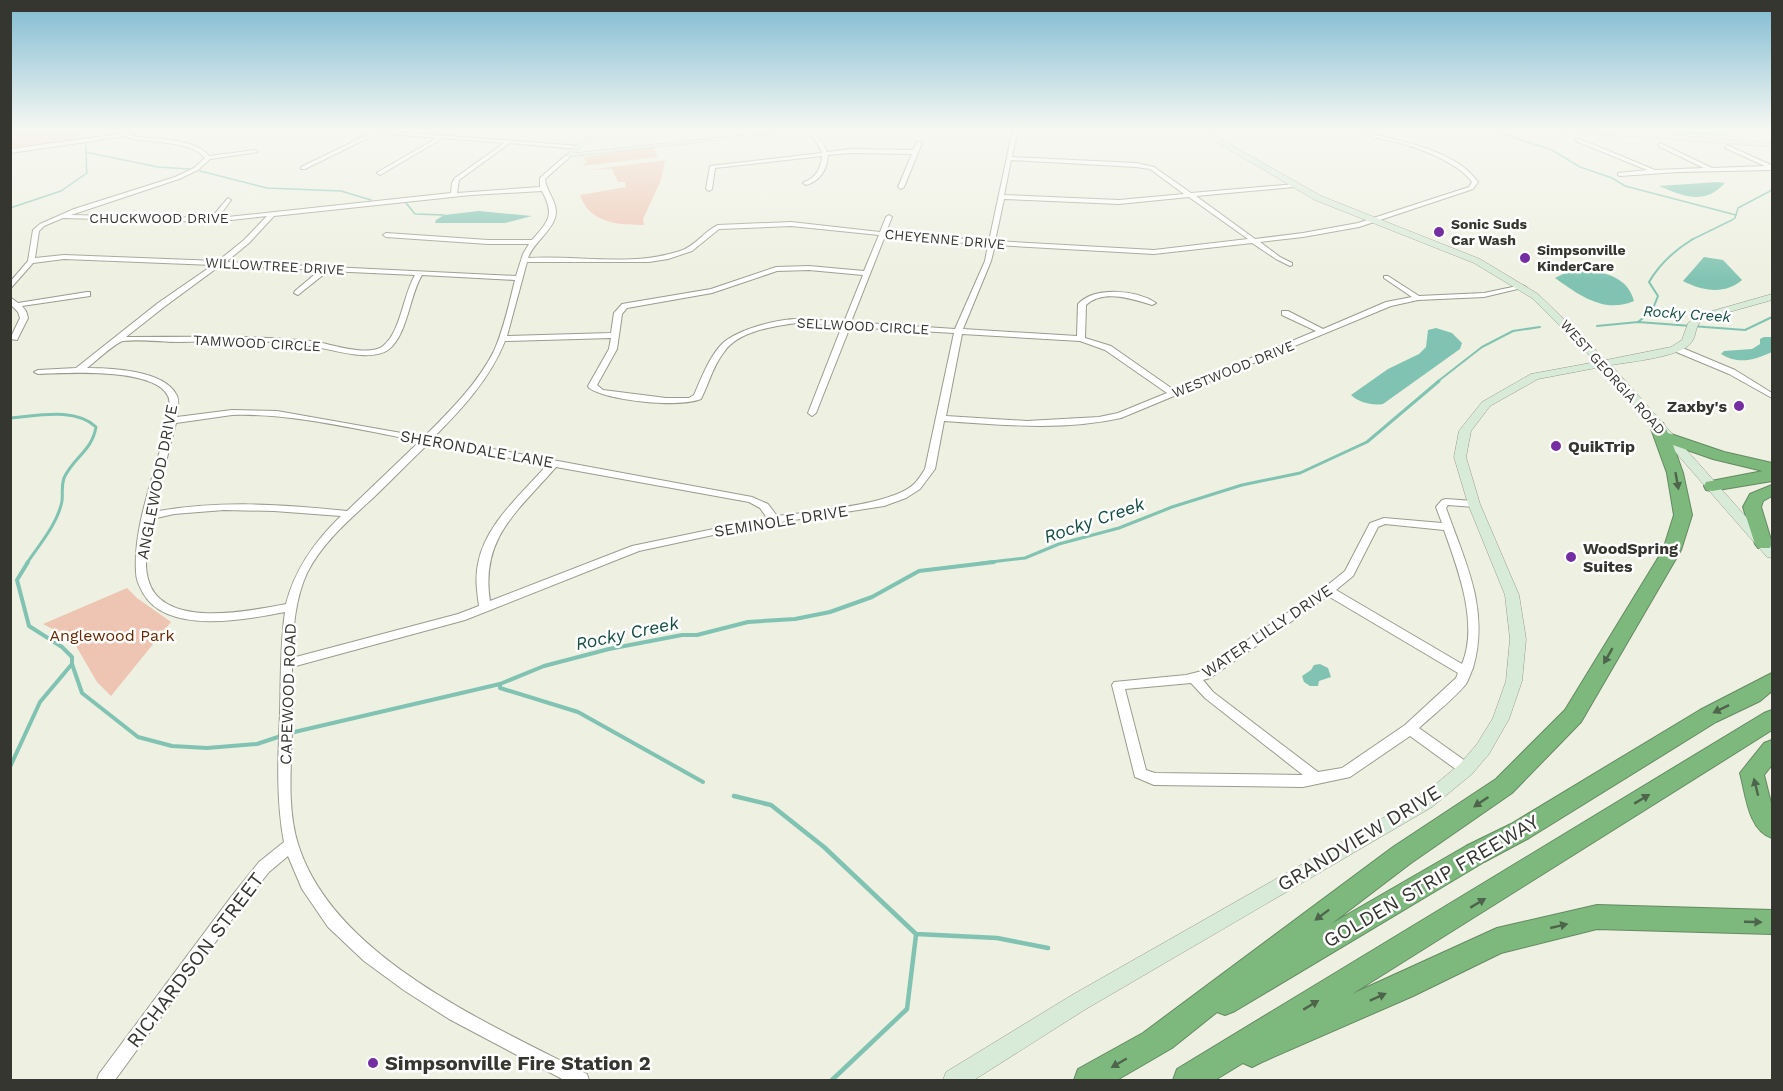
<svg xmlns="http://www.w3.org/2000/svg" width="1783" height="1091" font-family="'Work Sans',sans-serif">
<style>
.green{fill:#eec5b2}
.water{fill:#80c3b2}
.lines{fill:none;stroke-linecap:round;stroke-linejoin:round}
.stream-far4{stroke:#80c3b2;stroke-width:1.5}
.stream-far3{stroke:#80c3b2;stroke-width:2}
.stream-far2{stroke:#80c3b2;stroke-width:3}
.stream-far1{stroke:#80c3b2;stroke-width:4}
.stream{stroke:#80c3b2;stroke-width:4.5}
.street-casing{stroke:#9a9c8e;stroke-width:2}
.secondary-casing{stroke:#9a9c8e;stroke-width:1}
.highway-casing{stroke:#648a62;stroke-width:2}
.street{fill:#fff;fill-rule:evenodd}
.secondary{fill:#d8ead8;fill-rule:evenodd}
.highway{fill:#7db87d;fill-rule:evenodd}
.oneway{fill:#4e644b}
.poi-dot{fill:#742ea1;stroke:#fff;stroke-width:2}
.labels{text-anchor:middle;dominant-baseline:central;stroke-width:5;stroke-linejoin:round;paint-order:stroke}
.far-street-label{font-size:14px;fill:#353630;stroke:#fff}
.far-poi-label{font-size:14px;font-weight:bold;fill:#353630;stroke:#fff;text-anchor:start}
.far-water-label{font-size:15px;font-style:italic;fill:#144d42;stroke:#fff}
.poi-label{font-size:16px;font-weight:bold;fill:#353630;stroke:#fff;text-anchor:start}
.street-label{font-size:16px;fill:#353630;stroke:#fff}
.park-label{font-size:16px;fill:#672800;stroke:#fff}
.water-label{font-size:18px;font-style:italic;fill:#144d42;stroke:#fff}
.near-street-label{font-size:20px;fill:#353630;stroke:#fff}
.near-poi-label{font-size:20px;font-weight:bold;fill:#353630;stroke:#fff;text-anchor:start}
</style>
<rect width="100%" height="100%" fill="#eef0e1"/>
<g class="green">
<path d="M11,129h66l3,10 -69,9z"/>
<path d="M653,147l5,9 -1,1 -75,9 4,-4 -2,-5 -11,2z"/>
<path d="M665,160l-4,20 -18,39 1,6c-26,0 -55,-2 -64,-30l46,-8 -1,-5h-7l-6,-13 -24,1z"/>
<path d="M127,588l10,10 34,24 -60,74 -14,-14 -25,-43 -29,-15z"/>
</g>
<g class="water">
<path d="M1665,129l57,1 10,6 -54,-2z"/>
<path d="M1718,182l7,1c-21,23 -42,13 -66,3z"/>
<path d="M479,211l53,5 -27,7h-70l1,-3 8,-5z"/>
<path d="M1704,257l19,3 19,20c-17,15 -40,11 -59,1z"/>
<path d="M1571,270c25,0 56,3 63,31 -30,13 -55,-6 -79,-23z"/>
<path d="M1436,328l16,5 10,10 -2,6 -77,55c-11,2 -25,-2 -32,-9l37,-26 31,-15 7,-7 2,-17z"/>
<path d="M1764,337h8v15c-18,8 -33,13 -51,2l3,-3 28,-2 8,-5v-5z"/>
<path d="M1320,664l8,4 3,9 -12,4 -1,5h-8l-6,-4 -2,-6 9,-6 3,-5z"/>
</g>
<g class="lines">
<g class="stream-far4">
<path d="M1488,129l64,21 28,17 32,11 13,8 111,29"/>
<path d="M85,152l73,15 31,2"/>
<path d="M200,171l67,17 74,3 30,9"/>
<path d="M406,203l9,11 29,1"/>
<path d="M10,208l51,-17 26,-18c-2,-18 2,-28 -7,-44"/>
<path d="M1691,240l41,-20 3,-2 3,-10 34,-18"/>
</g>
<g class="stream-far3">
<path d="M1638,322l14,-11 6,-15 -9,-14c11,-19 26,-32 44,-43"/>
<path d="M1597,326l41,-4 107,8 27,-13"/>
<path d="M1437,382l45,-35 31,-16 27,-4"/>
</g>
<g class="stream-far2">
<path d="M10,418c27,-2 65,-11 86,9 -4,24 -23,31 -32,51 -3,9 -1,15 -2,23 -4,22 -23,44 -35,62"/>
<path d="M982,563l43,-5 34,-14 60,-16 53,-21 70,-22 58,-12 67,-31 72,-61"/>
</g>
<g class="stream-far1">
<path d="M28,562l-11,18 12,46 33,21 10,10v7l10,29 56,44 34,9 35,2 50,-4 24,-8"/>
<path d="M500,684v4l78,24 125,70"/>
<path d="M290,733l210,-49 44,-18 65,-17 73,-14h15l51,-13 47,-3 35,-7 42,-15 47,-26 75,-9"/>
<path d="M10,767l30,-65 32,-38"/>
</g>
<g class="stream">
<path d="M734,796l37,9 53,42 92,87 81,4 51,10"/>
<path d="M832,1080l75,-71 9,-74"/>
</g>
<defs>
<g id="street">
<path d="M135,129h6l-10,6 1,1c22,4 62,1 77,20l46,-6 3,2 -48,7 -12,11 -19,9 -108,36 140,3 17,-20 3,2 -13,18 233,-25 1,-10 3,-5 49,-35 -61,-5 -63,37 -3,-2 1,-1 59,-34 -59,-5 -73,36h-4v-2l70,-34 -32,-2 -2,-2h19l224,17 -2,3 -68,-6 -51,37 -2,13 83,-6v-9l26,-23h4v2l-25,22c1,12 11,21 11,33 -1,18 -22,29 -28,46 50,-3 104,9 152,-7 16,-5 24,-20 38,-26l73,-3 89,10 6,-15 3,-2 3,2 -6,15 103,9 24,-112h5l-6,28 124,6 18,4 37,26 104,-9v2l-2,1 -97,9 59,43 48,-6 55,-10 111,-36 3,-5c-13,-19 -53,-34 -75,-40 -15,-4 -33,-4 -45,-13 7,0 14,4 22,6 33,7 83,17 104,47l-5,7 -114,38 -56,10 -43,5 20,15 12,6v2l-2,1 -14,-7 -24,-16 -98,11 -159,-9 -4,16 -28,68 114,7 1,-32c17,-18 59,-14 78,-1l-4,2c-20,-6 -48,-16 -66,0l-1,33 26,8 63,44 142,-59 -34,-16v-4h6l35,18 63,-27 26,-5 -28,-19v-2h4l31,20 65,-3 38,-8 4,2 -42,10 -66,3 -27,6 -270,112c-58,13 -118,7 -177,3l-9,48 -15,20 -14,9 -22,8 -129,20 -116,25 -174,69 -173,47c0,21 0,43 0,64 -1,37 -5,78 6,113 35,113 192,180 289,230l2,6h-25l-115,-61 -44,-28 -41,-30 -36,-34 -26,-38 -14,-33 -19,16 -28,35 -126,173h-18l2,-6 132,-177 28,-35 25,-20c-8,-42 -6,-85 -4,-128 1,-34 0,-68 5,-102 -40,8 -118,23 -142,-19 -4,-8 -7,-13 -7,-22 -3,-48 22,-104 32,-152 1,-7 3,-17 0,-23 -14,-29 -103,-23 -130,-22l-4,-2 4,-2 38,-2 82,-65 55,-38 -149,-6 -31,4 -23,26v-7l18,-21 5,-31 7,-6 34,-15 101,-32 19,-9 11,-10c-14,-18 -56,-15 -77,-20l-1,-2 -117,17v-4l117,-16zM1011,160l125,7 14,2 34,25 -65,6 -115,-5zM542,191c13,24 7,30 -10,49h-44l-102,-7 -3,2 3,2 102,7h41l-6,10 -7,22 -290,-14 23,-19 25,-27 197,-21zM1189,197l59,42 -94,11 -159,-9 9,-42 115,5zM267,216l-23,24 -26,21 -154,-6 -29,3 4,-27 5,-5 19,-8 150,4zM791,226l88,9 -15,36 -55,-5 -33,1 -65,22 -89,15 -8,9 -3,20 -104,3 20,-74h122l19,-3 24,-8 27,-22zM885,236l103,9 -3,16 -30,68 -104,-7zM221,265l99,5 -25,21 -1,2 4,2 30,-24 87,4c-12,20 -14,57 -32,71 -16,12 -54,-3 -72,-5 -61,-6 -123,-4 -185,-4l38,-30zM809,270l54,5 -19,47c-15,-1 -31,-3 -46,-3 -21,0 -64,11 -78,27 -12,14 -19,33 -26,49l-5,3h-23l-63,-8 -6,-5 20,-36 5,-35 5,-6 85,-15 65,-22zM422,275l93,5c-6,24 -11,48 -21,71 -16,32 -44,60 -70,86l-147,-26 -45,-1 -55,7c1,-7 3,-17 -1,-23 -13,-24 -66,-26 -89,-26 8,-6 28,-25 36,-27 18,-2 38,1 56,1 45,-1 92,-3 137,5 19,3 54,15 72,3 20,-15 21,-54 34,-75zM797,323l45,3 -34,87 4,3 4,-3 34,-86 104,6 -29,136c-3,5 -7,11 -11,15 -21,21 -106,28 -137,32l-9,-12 -16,-7 -319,-59c28,-28 57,-59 72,-97l106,-3 -2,11 -21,37 1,2c20,13 89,20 112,11 8,-16 12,-33 23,-47 14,-21 50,-26 73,-29zM962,334l118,7 25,9 62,43 -49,20 -19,4 -72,4 -81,-5zM232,415c63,-2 126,15 188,26l-73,70c-65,-7 -129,-11 -194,1l23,-89zM429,443l118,22c-25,29 -62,59 -69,99 -3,14 -1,27 1,42l-21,8 -166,44c1,-29 3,-59 15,-85 15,-30 42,-53 66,-75 19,-18 37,-37 56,-55zM556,467l193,35 11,6 7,10 -135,28 -142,55c-10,-63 28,-90 66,-134zM224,510l50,1 67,5c-26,25 -46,53 -55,88 -36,7 -125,26 -138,-25 -5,-18 0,-42 4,-60l22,-5z"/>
<path d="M806,129h5c6,7 13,14 16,23l24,-3 62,1 4,-8 5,1 -18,44 -3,2 -3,-2 14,-33 -61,-1 -23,2c-1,15 -8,26 -22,30l-3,-2 1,-1c12,-4 17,-14 18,-26l-107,12 -3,21 -3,2 -3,-2 4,-23 112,-13 -4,-9z"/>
<path d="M1576,139h4l75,31 49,-2 -46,-22 2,-3 52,25 53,-2 -40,-18 2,-3 44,20 1,5 -94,2 -58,4 -2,-1v-2l29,-3 -71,-29z"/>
<path d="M87,292h3v4l-68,10 4,5 2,7 -11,22 -7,-1 10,-21 -2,-6 -8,-8v-7l8,6z"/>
<path d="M1674,347h6l55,23 37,23v5l-43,-24 -55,-23z"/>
<path d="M1446,499l28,2 5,3 -5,3 -26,-2 -2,3c19,54 44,101 27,160 -2,4 -4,11 -7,16 -10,13 -34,32 -47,44l52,37 2,4 -2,4 -5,1 -5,-1 -51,-37 -60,41 -47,10 -149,-2 -19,-8 -23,-92 2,-3 72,-7 16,-4 122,-83 21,-17 25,-48 14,-5 58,5 -6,-16 6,-7zM1385,524l59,6c14,39 35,94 18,134l-126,-74 17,-14 25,-49zM1328,596l130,77 -2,5 -51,47 -63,43 -24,4 -105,-80 -10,-12 7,-2zM1191,683l14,15 98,77 -148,-2 -9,-3 -21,-81z"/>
</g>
<g id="secondary">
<path d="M590,129h6l-7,11 -14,13 223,-24h19l-251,28v-2l18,-17z"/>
<path d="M1066,129h232l-3,2 -85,2 111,63 159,63 58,35 68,66 65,-13 11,-7 6,-17 10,-8 74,-21v6l-68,19c-11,8 -6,15 -13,24 -10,14 -62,19 -80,22l161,181v12l-5,-1 -166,-190 -63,12 -48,27 -19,25 -5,26 14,47 39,91 7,44 -4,42 -13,38 -20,35 -17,20 -40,33 -346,202 -112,71h-31l3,-8 126,-77 348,-198 40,-33 17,-20 16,-26 13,-37 4,-42 -5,-44 -37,-91 -14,-47 5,-26 23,-29 49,-28 65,-12 -64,-64 -58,-35 -159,-63 -114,-67 -132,-2z"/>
<path d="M1515,129l130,4 127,10v4l-127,-10 -127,-6z"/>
</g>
<g id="highway">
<path d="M1658,421l5,2 5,10 56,19 48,11v18l-60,10 -6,-1 -2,-4 2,-4 57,-11 -50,-12 -40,-14 10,28 9,42 -11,35 -100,172 -69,71 -101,70 -80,61 135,-78 45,-22 189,-114 72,-37v18l-12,10 -44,21 -187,116 -45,24 -249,149 -10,4 -8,-3 -45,36 -55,32h-43l4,-11 65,-36 250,-186 103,-68 69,-69 98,-160 11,-35 -7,-42 -17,-47z"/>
<path d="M1772,485v11l-9,5 -2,6 11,36 -2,5h-12l-3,-4 -12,-37 7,-13z"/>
<path d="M1772,710v20l-420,264 145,-66 100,-23 175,5v24l-175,-5 -96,24 -88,43 -151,66 -10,5 -9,-4 -28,17h-42l4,-11 587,-356z"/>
<path d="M1772,740v25l-8,10 8,32v31c-24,-8 -26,-43 -32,-65l24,-30z"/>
</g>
</defs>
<use href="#street" class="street-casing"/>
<use href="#secondary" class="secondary-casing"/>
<use href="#highway" class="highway-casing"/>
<use href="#street" class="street"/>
<use href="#secondary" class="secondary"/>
<use href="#highway" class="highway"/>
</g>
<defs><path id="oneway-solid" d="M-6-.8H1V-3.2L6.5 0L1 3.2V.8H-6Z" transform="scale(1.5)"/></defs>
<g class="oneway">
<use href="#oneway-solid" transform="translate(1677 481) rotate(80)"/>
<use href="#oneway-solid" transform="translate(1608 656) rotate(120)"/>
<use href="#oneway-solid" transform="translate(1721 709) rotate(154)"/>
<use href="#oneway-solid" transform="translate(1756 787) rotate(-104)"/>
<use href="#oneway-solid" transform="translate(1642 799) rotate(-31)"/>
<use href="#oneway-solid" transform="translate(1481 802) rotate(146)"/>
<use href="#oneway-solid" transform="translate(1478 903) rotate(-31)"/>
<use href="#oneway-solid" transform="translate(1322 915) rotate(143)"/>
<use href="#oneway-solid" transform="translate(1753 922) rotate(2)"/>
<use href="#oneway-solid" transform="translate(1559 926) rotate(-13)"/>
<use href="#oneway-solid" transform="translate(1378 997) rotate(-24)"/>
<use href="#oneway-solid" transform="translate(1311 1005) rotate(-31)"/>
<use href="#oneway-solid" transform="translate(1119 1063) rotate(150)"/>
</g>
<linearGradient id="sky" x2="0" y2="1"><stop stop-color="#7ebad2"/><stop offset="0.46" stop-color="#f7f8f2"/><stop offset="1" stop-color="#f7f8f2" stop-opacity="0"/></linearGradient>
<rect width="1783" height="281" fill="url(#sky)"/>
<g class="poi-dot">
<circle cx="1439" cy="232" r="6"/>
<circle cx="1525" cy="258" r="6"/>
<circle cx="1739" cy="406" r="6"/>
<circle cx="1556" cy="446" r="6"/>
<circle cx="1571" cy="557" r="6"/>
<circle cx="373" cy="1063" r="6"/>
</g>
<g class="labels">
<g class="far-street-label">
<text x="159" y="218">CHUCKWOOD DRIVE</text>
<text transform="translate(945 239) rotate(5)">CHEYENNE DRIVE</text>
<text transform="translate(275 266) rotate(3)">WILLOWTREE DRIVE</text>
<text transform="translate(863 326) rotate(3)">SELLWOOD CIRCLE</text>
<text transform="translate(257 343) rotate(3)">TAMWOOD CIRCLE</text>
<text transform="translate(1233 369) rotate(-22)">WESTWOOD DRIVE</text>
<text transform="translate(1613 377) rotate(48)">WEST GEORGIA ROAD</text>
</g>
<g class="far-poi-label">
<text x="1451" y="224">Sonic Suds<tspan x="1451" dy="16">Car Wash</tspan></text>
<text x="1537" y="250">Simpsonville<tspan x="1537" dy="16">KinderCare</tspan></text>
</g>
<g class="far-water-label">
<text transform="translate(1687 314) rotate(4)">Rocky Creek</text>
</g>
<g class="poi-label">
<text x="1727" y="406" text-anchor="end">Zaxby's</text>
<text x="1568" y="446">QuikTrip</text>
<text x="1583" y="548">WoodSpring<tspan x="1583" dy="18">Suites</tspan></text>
</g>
<g class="street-label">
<text transform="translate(477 449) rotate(10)">SHERONDALE LANE</text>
<text transform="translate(157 482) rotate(-79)">ANGLEWOOD DRIVE</text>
<text transform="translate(781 521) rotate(-9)">SEMINOLE DRIVE</text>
<text transform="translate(1267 631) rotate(-34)">WATER LILLY DRIVE</text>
<text transform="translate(288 694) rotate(-88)">CAPEWOOD ROAD</text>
</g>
<g class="park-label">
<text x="112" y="635">Anglewood Park</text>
</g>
<g class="water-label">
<text transform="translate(1094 520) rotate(-19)">Rocky Creek</text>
<text transform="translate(627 633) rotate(-12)">Rocky Creek</text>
</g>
<g class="near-street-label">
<text transform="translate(1359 838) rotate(-31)">GRANDVIEW DRIVE</text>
<text transform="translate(1431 881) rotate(-30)">GOLDEN STRIP FREEWAY</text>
<text transform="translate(195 960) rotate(-53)">RICHARDSON STREET</text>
</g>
<g class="near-poi-label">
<text x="385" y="1063">Simpsonville Fire Station 2</text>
</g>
</g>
<rect width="1783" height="1091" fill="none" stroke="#353630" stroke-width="24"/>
</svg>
